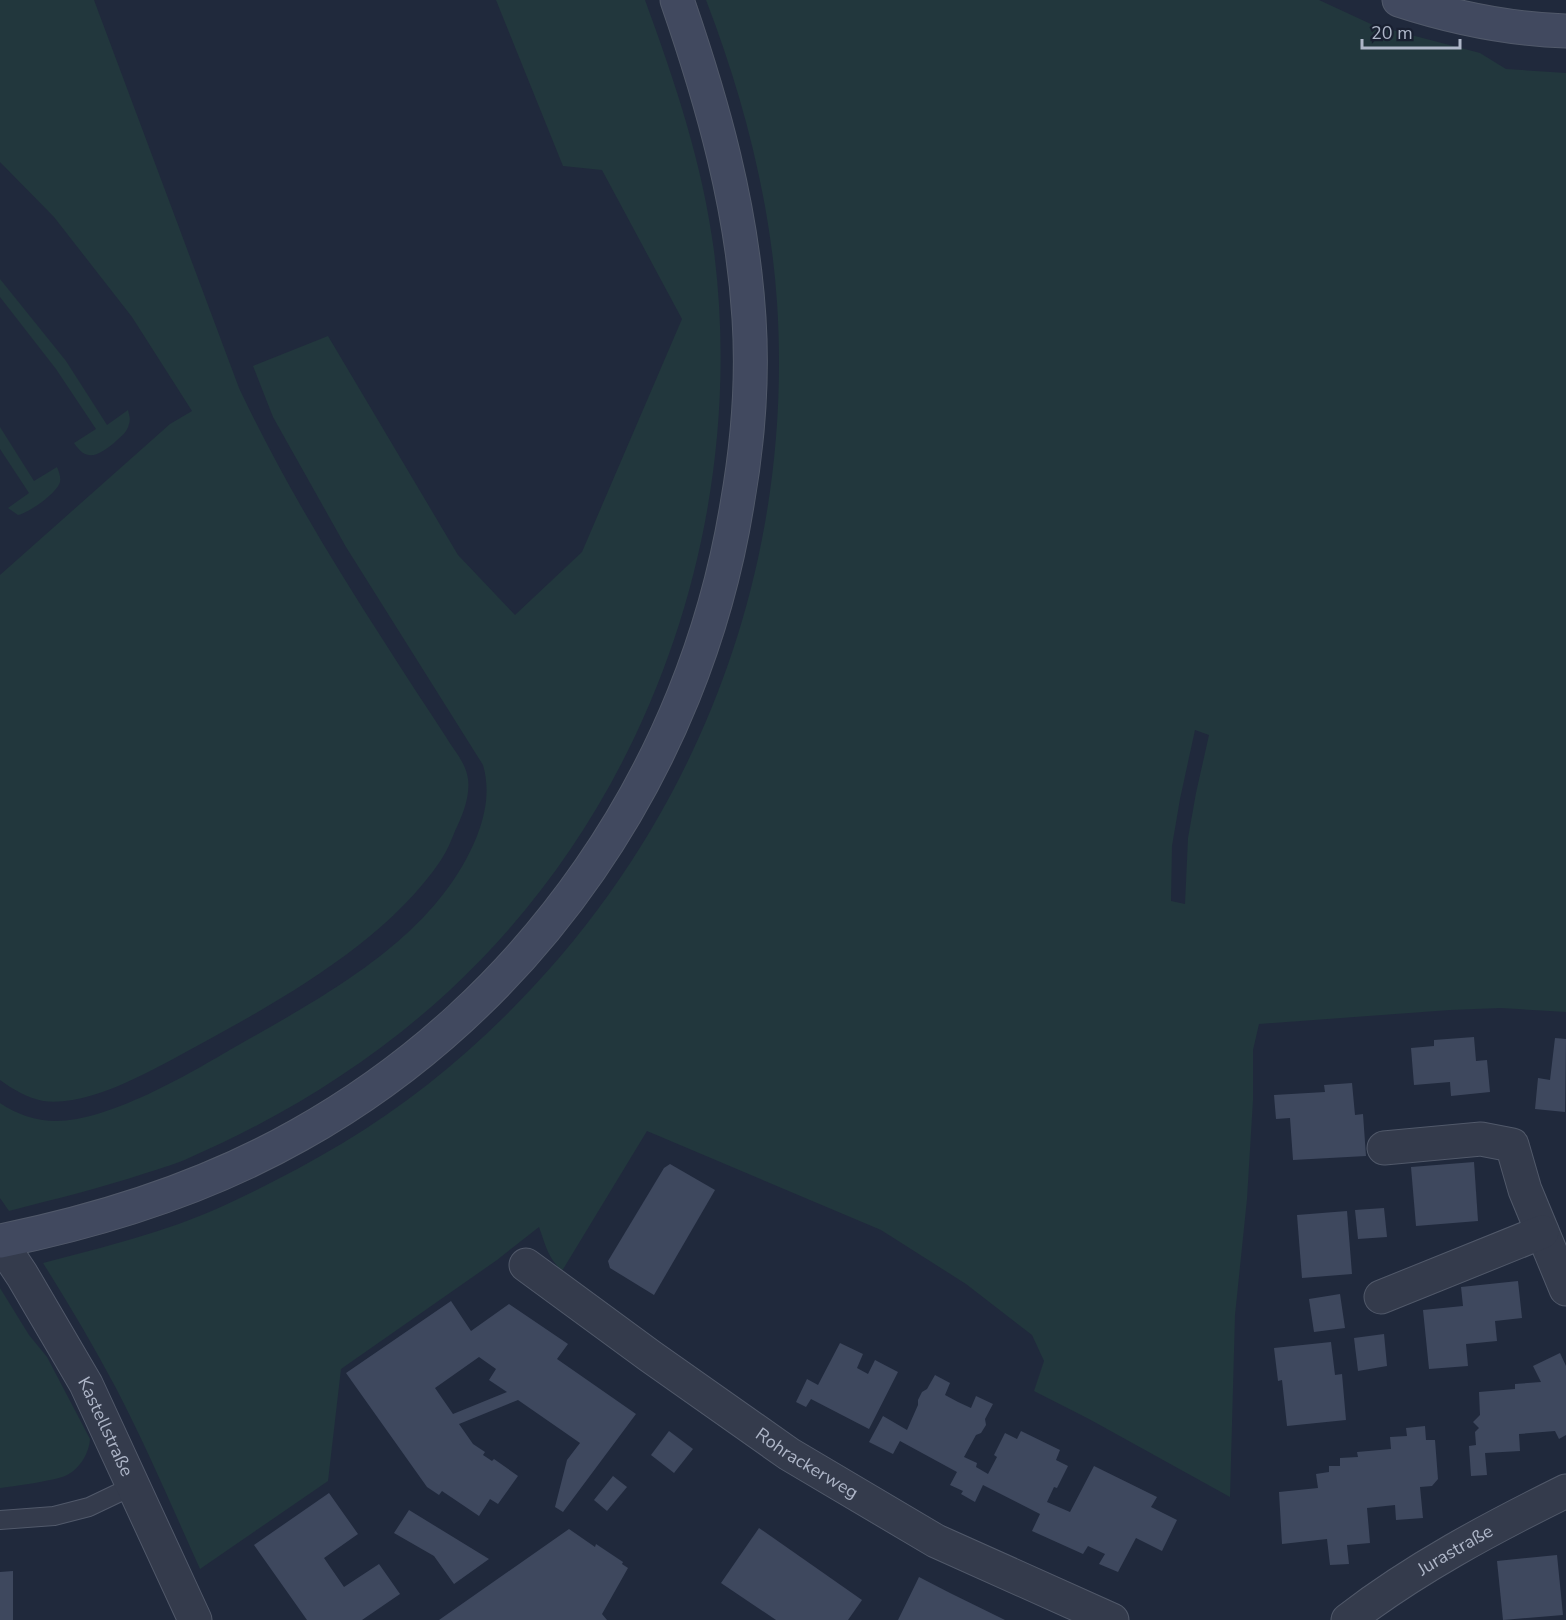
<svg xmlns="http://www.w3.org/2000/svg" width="1566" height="1620" font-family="'Nunito Sans',sans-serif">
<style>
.green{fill:#22373d;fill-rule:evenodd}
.building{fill:#3e485e;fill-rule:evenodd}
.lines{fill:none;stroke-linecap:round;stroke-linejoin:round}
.lane-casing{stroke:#51596a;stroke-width:20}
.street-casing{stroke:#51596a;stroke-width:35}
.secondary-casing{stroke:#51596a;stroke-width:35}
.lane{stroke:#343b4c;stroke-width:18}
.street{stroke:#343b4c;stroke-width:33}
.secondary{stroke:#41495f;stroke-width:33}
.labels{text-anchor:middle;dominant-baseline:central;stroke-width:4.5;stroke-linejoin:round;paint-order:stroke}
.street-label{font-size:18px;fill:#aeb6c8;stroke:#192031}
</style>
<rect width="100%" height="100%" fill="#20293c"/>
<g class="green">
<path d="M0,0h94l145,388c42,89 93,173 146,255 20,32 41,63 61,94 7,12 18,24 21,37 5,18 -4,41 -12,57 -4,10 -8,20 -14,29 -52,78 -154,137 -235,181 -43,23 -114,67 -163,60 -15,-3 -31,-12 -43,-21v-505l170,-151 22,-13 -60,-94 -78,-100 -54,-55z"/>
<path d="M496,0h149c30,82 58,165 69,251 34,270 -64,554 -265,740 -76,70 -164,125 -258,166 -14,7 -30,11 -45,16 -45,15 -91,26 -137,38l-9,-13v-95c16,11 36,18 56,18 53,0 133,-47 179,-74 91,-52 201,-109 242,-211 9,-23 13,-47 6,-71l-137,-218 -73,-130 -20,-51 75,-30 130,219 57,60 67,-63 100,-233 -80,-149 -39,-4z"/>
<path d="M706,0h613l54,25 107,28 26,16 60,4v939l-65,-4 -51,2 -191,14 -6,26v50l-6,99 -12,116 -5,182 -141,-78 -55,-28 10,-30 -12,-26 -66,-51 -85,-54 -234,-99 -85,140c-15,-15 -16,-25 -23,-44l-42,33 -156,109 -13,112 -128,88c-27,-60 -53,-121 -83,-179 -23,-43 -48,-86 -74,-127 61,-16 123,-31 180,-57 71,-33 142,-72 204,-121 239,-189 370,-478 350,-783 -7,-103 -34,-206 -71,-302zM1195,730l14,5 -13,58 -8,45 -3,66 -14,-3 1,-55 8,-47z"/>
<path d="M0,279l66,82 41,64 21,-15c1,5 3,9 1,14 -2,9 -9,13 -15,19 -15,12 -27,20 -40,0l22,-14 -40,-60 -56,-72z"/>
<path d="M0,427l34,54 23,-14c2,5 4,10 3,15 -3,11 -31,31 -42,33l-10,-7 21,-15 -29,-44z"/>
<path d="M0,1288l29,47 18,22 43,82c-1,15 -11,31 -25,37 -8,4 -54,11 -65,12z"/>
</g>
<g class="building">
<path d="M1474,1037l2,24 11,-1 3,32 -39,4 -1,-14 -36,3 -3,-37 23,-2v-6z"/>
<path d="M1555,1038l11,1 -1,73 -30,-3 3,-31 12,2z"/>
<path d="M1352,1083l3,32 8,-1 3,42 -73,4 -3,-42 -14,1 -2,-24 51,-3 -1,-7z"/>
<path d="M1474,1162l4,59 -62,5 -5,-59z"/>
<path d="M670,1164l45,26 -61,105 -44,-27 -2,-7 56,-93z"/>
<path d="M1384,1208l3,29 -29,2 -3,-29z"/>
<path d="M1347,1211l5,63 -50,4 -5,-63z"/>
<path d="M1518,1281l4,37 -27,3 2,20 -31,3 2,22 -39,3 -6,-59 40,-4 -2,-19z"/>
<path d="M1340,1294l5,34 -31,4 -5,-33z"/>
<path d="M451,1301l20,30 38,-27 59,40 -11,15 79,55 -73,98 -8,-5 12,-47 13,-17 -62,-43 -59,24 14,20 12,8 -2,3 9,6 2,-2 24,17 -20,28 -8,-5 -11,17 -37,-25 -3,4 -12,-8 -81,-114zM479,1357l17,12 -7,11 18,12 -54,22 -18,-26z"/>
<path d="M1384,1334l3,32 -29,5 -4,-33z"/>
<path d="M1331,1342l4,33 7,-1 4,46 -59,6 -5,-46 -4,1 -4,-33z"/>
<path d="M840,1343l23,11 -6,14 11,6 7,-14 23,12 -29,57 -58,-30 -5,8 -10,-5 11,-23 11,6z"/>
<path d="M1560,1353l6,13v69l-7,4 -4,-8 -36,3 1,17 -35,2 2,22 -16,1 -2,-30 7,-1 -1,-13 4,-4 -6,-6 7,-7 -1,-23 36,-3v-5l26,-2 -8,-16z"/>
<path d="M935,1375l15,8 -5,12 13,7 13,6 5,-12 17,8 -8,15 1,6 -5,8 -5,2 -12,22 13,6 -1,4 12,7 9,-17 -3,-2 11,-22 12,6 4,-8 39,19 -4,10 12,6 -11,22 -3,-1 -7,15 23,10 24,-46 63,31 -6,10 26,13 -15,31 -26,-13 -18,34 -19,-8 6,-10 -17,-8 -5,8 -51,-23 8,-17 -57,-29 -8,17 -14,-8 2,-3 -13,-6 7,-13 -57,-31 -7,13 -24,-12 14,-26 24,14 11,-25v-5l4,-8 5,-3z"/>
<path d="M1425,1426l1,14h9l3,39 -6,7 -12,1 3,31 -27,2 -1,-15 -28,3 3,35 -23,2 2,19 -19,1 -3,-26 -45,5 -3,-52 39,-4 -2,-14 13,-2v-6h11v-8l18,-1 -1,-5 34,-3 -1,-12 17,-1 -1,-8z"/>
<path d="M669,1431l24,18 -19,24 -23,-18z"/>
<path d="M613,1476l14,11 -20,24 -13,-11z"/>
<path d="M329,1493l29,41 -34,24 20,29 35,-23 21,30 -38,26h-55l-53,-75z"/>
<path d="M409,1510l80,49 -35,25 -20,-28 -40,-23z"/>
<path d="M759,1528l103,72 -14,20h-72l-55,-37z"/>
<path d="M569,1529l26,18 1,-3 27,18 -1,2 6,4 -26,46 5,6h-168z"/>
<path d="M1557,1555l6,60 -60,5 -6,-59z"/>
<path d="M13,1571v49h-13v-48z"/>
<path d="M919,1577l31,16 55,27h-107z"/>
</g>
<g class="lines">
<defs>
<path id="lane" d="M0,1520l54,-4 35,-9 44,-21"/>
<g id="street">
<path d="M1384,1148l97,-9 31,6 13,45 41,99"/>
<path id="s1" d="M0,1242l22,33 64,109 109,236"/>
<path id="s2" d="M526,1265l124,91 139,98 147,87 176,79"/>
<path d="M1381,1297l161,-65"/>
<path id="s3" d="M1348,1620c66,-51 143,-92 218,-129"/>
</g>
<g id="secondary">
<path d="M1399,0c55,18 109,29 167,31"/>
<path d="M0,1241c104,-21 207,-54 299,-106 234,-131 395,-367 438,-630 11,-62 16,-125 12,-187 -7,-111 -36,-214 -72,-318"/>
</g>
</defs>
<use href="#lane" class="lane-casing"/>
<use href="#street" class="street-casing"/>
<use href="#secondary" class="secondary-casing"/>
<use href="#lane" class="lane"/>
<use href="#street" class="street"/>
<use href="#secondary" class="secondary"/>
</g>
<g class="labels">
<g class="street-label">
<text stroke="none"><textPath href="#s1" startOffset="213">Kastellstraße</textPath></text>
<text stroke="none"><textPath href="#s2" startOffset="344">Rohrackerweg</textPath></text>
<text stroke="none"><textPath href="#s3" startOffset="128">Jurastraße</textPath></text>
</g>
</g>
<path d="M1362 39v9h98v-9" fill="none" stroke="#aeb6c8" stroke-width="3"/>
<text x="1371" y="39" font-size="18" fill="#aeb6c8" stroke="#192031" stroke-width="4.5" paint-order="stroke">20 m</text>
</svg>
